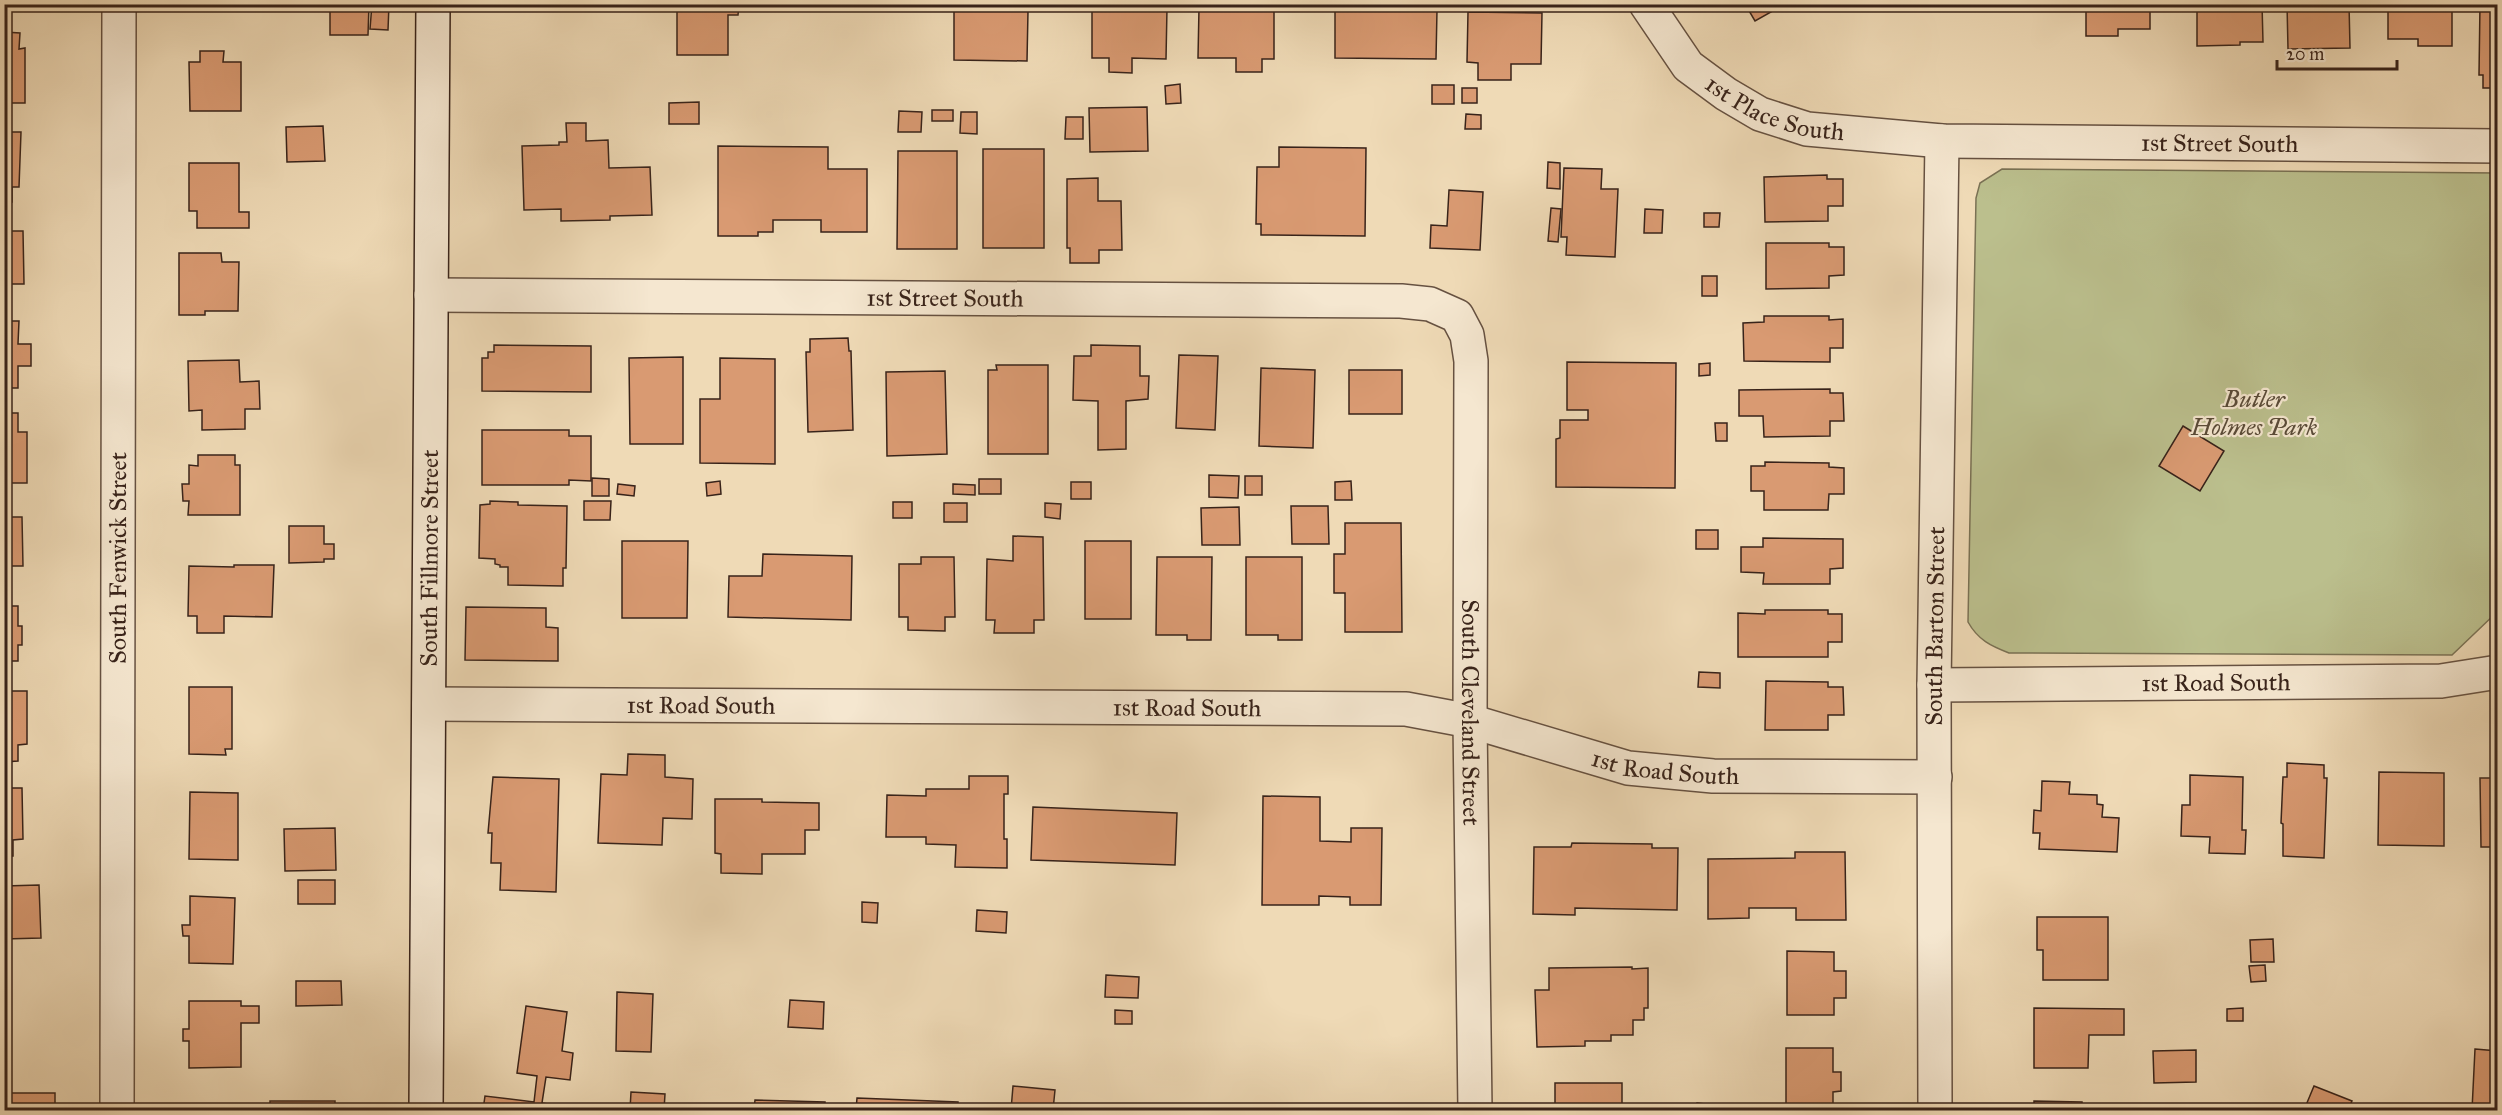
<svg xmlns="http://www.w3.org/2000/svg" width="2502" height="1115" font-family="'IM FELL Great Primer',serif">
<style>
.green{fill:#bbbf8d;stroke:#7a7154;stroke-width:1.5}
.building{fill:#d99a72;stroke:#38231a;stroke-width:1.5}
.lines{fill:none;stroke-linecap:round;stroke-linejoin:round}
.street-casing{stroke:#665141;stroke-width:36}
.secondary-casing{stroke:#38231a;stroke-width:36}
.street{stroke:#f5e7d0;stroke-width:33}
.secondary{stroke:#f5e7d0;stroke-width:33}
.labels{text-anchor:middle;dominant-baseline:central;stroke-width:4.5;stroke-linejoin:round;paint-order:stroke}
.street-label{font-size:24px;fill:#38231a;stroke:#f5e7d0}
.park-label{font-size:24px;font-style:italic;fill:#594a37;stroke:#f5e7d0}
</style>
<rect width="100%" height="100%" fill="#efdab6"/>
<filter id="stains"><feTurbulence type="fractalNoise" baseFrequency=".00333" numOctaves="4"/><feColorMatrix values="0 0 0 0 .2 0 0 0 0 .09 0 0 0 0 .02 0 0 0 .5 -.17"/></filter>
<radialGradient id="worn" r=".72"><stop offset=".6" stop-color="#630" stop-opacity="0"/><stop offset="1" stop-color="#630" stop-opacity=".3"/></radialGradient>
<path class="green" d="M2002,169l495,4v439l-45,43 -443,-2c-18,-7 -31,-13 -41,-31l8,-424 4,-15z"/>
<g class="building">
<path d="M330,4h39l-1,31h-38z"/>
<path d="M372,4h17l-1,26 -18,-1z"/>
<path d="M677,4h62l-1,11h-10v40h-51z"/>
<path d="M1745,4h40l-30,17z"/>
<path d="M2086,4h64v25h-32v7h-32z"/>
<path d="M2197,4h65l1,38h-23v3l-43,1z"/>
<path d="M2287,4h62l1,44 -62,1z"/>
<path d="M2388,4h64v42h-34v-7h-30z"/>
<path d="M2480,4h18v84h-15v-13h-4z"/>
<path d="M1367,6h16v3l54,1 -1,49 -101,-1v-49l32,1z"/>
<path d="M1092,7l75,1 -1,51 -34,-1v15l-23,-1v-14h-17z"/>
<path d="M1199,8h75v51h-12v13h-26v-14h-38z"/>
<path d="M954,9l74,2 -1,50 -73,-1z"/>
<path d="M1468,12l74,1 -1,51h-30v16h-33v-17l-11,-1z"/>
<path d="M4,32l16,1 -1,16 6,-1v55h-21z"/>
<path d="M200,51h24l-1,11h18v49h-51l-1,-49h11z"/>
<path d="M1180,84l1,19 -15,1 -1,-18z"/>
<rect x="1432" y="85" width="22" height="19"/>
<rect x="1462" y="88" width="15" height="15"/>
<path d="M699,102v22h-30v-21z"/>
<path d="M1147,107l1,44 -58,1 -1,-44z"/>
<rect x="932" y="110" width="21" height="11"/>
<path d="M899,111l23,1 -1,20h-23z"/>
<path d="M961,112h16v22l-17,-1z"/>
<path d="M1466,114l15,1v14h-16z"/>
<path d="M1066,117h17v22h-18z"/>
<path d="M566,123h20v18l22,-1 1,28 41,-1 2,48 -42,1v4l-49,1v-12l-37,1 -2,-64 37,-1v-3h8z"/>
<path d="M323,126l2,35 -38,1 -1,-35z"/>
<path d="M4,132h17l-2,55h-7v15h-8z"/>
<path d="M718,146l110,1v22h39v63h-46v-12h-48v12h-15v4h-40z"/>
<path d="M1279,147l87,1 -1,88 -104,-1v-11h-5l1,-57h22z"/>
<rect x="983" y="149" width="61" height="99"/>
<path d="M898,151h59v98h-60z"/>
<path d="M1548,162l12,1v26l-13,-1z"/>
<path d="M189,163h50v49h10v16h-52v-17h-8z"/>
<path d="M1564,168l38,1 -1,20h17l-3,68 -49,-2 1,-18h-6z"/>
<path d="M1827,175v4h16v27h-15v15l-63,1 -1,-45z"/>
<path d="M1098,178v23h23l1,49h-23v13h-29v-15h-3v-69z"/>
<path d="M1449,190l34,2 -3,58 -50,-2 1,-23 16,1z"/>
<path d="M1551,208l10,1 -3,33 -10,-1z"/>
<path d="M1645,209l18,1 -1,23h-18z"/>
<path d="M1704,213h16l-1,14h-15z"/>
<path d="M4,231h19l1,53h-20z"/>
<path d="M1766,243h63v4h15v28l-15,1v12l-63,1z"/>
<path d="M179,253h42l1,9h17l-1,49h-33v4h-26z"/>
<rect x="1702" y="276" width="15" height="20"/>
<path d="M1764,316h65v4l14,-1v29h-13v14l-86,-1 -1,-38 21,-1z"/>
<path d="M4,321h15l-1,23h13v22h-13v22h-14z"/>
<path d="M848,338l1,13h2l2,79 -45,2 -2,-80h4v-13z"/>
<path d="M494,345l97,1v46l-109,-1v-33h6v-6h6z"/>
<path d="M1091,345l49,1v30h9l-1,23 -22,2v48l-28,1v-49l-25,-1 1,-44h17z"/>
<path d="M1179,355l39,1 -3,74 -39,-2z"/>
<path d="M683,357v87h-53l-1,-86z"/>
<path d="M720,358l55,1v105l-75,-1v-64h20z"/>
<path d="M239,360l1,22 19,-1 1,28h-15v20l-43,1v-20l-13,1 -1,-50z"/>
<path d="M1567,362l109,1 -1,125 -119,-1v-48l4,-1v-18h28v-10h-21z"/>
<path d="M1710,363v12l-11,1v-12z"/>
<path d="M996,365h52v89h-60v-84h9z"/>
<path d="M1261,368l54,2 -2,78 -54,-2z"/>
<rect x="1349" y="370" width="53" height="44"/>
<path d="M945,371l2,83 -60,2 -1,-84z"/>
<path d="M1830,389v4h13l1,28h-14v15l-66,1 -1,-21h-24v-26z"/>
<path d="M4,413h14v19h9v51h-23z"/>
<path d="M1715,423h12v18h-11z"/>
<path d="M2183,426l41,25 -24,40 -41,-25z"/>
<path d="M482,430h87v6h22v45l-22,-1v5h-87z"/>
<path d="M198,455h37v10h5v50h-52l1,-14h-6l-1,-17h7v-19l9,1z"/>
<path d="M1765,462l64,1v4l15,1v26h-15l-1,16h-64v-19h-13v-25h14z"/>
<path d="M1209,475l30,1 -1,22 -29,-1z"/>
<rect x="1245" y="476" width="17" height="19"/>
<path d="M592,478l17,1v17h-17z"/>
<rect x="979" y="479" width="22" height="15"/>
<path d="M720,481l1,13 -14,2 -1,-13z"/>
<path d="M1351,481l1,19h-17v-18z"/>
<rect x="1071" y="482" width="20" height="17"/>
<path d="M618,484l17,2 -1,10 -17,-2z"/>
<path d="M953,484l22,1v10l-22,-1z"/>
<path d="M490,501l28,1v3l49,1 -1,62h-3v18l-55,-1v-18h-8v-2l-5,-1v-5l-16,-1 1,-53 10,-1z"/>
<path d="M584,501h27l-1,19h-26z"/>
<rect x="893" y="502" width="19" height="16"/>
<rect x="944" y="503" width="23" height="19"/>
<path d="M1045,503l16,1 -1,15 -15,-2z"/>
<path d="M1291,506h37l1,38h-37z"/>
<path d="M1239,507l1,38h-38l-1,-37z"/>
<path d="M4,517h18l1,49h-19z"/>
<path d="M1345,523h56l1,109h-57v-39h-11v-39h11z"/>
<path d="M289,526h35v18h10v15h-10v3l-35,1z"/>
<rect x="1696" y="530" width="22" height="19"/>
<path d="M1013,536l30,1 1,83h-10v13h-40l1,-13h-9l1,-61 26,2z"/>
<path d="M1763,538l80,1v29l-13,1v15h-67l1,-11 -23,-1v-25h22z"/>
<path d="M622,541h66l-1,77h-65z"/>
<rect x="1085" y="541" width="46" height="78"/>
<path d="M763,554l89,2 -1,64 -123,-3 1,-41h33z"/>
<path d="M921,557h33l1,60h-10v14l-37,-1v-13h-9v-53h22z"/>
<path d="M1157,557h55l-1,83h-24v-5h-31z"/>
<path d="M1246,557h56v83h-24v-5h-32z"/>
<path d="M234,565h40l-2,52 -48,-1v17h-27v-17h-9l1,-50 45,1z"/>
<path d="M4,592h7v14h7v20h4v19h-4v16h-14z"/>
<path d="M466,607l80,1v19l12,1v33l-93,-1z"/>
<path d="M1765,610h63v4h14v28h-14v15h-90v-44l27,1z"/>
<path d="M1699,672l21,1v15l-22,-1z"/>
<path d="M1766,681l62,1v5h15l1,28h-16v15h-63z"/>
<path d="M189,687h43v62h-7l1,6 -37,-1z"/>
<path d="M4,691h23v53l-9,1v16l-14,1z"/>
<path d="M628,754l37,1v22l28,2 -1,40 -29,-1 -1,27 -64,-2 3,-69 26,1z"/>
<path d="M2287,763l37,2v13h3l-3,80 -41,-2v-32l-2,-1 2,-46h4z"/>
<path d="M2379,772l65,1v73l-66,-1z"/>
<path d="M2190,775l53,2 -1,53h4l-1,24 -36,-1 1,-16 -29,-1 1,-31h8z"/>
<path d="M969,776h39v18h-4v45h3v29l-52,-1 1,-22 -30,-1v-7h-40l1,-42 39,1v-7h43z"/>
<path d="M493,777l66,2 -3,113 -56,-2 1,-27h-10l1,-30h-4z"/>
<path d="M2480,778h18v69h-17z"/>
<path d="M2042,781l28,1 -1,12 28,1v9l6,1 -1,12 17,1 -2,34 -78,-3 1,-16h-7l1,-23 7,1z"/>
<path d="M4,788h18l1,51 -10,1v16h-9z"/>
<path d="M190,792l48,1v67l-49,-1z"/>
<path d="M1263,796l57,1v44l31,1v-14h31l-1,77h-31v-8l-31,-1v9h-57z"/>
<path d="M715,799h47v3l57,1v27h-14v24h-43v20l-41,-1v-19l-6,-1z"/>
<path d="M1033,807l144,6 -2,52 -144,-5z"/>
<path d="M335,828l1,42 -51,1 -1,-42z"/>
<path d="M1572,843l80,1v4h26l-1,62 -102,-2v7l-42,-1 1,-67h37z"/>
<path d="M1795,852h50l1,68h-50v-12h-47v10l-41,1v-60l87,-1z"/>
<rect x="298" y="880" width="37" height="24"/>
<path d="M39,885l2,53 -37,1v-53z"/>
<path d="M190,896l45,2 -2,66 -44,-1v-27h-6l-1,-11h8z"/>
<path d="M862,902l16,1 -1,20 -15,-1z"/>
<path d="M977,910l30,2 -1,21 -30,-2z"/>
<path d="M2037,917h71v63h-65v-30h-6z"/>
<path d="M2273,939l1,23h-23l-1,-22z"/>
<path d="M1787,951l47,1v19h12v27h-12v17h-47z"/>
<path d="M2265,965l1,16 -15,1 -2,-16z"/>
<path d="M1632,967v2l16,-1v40h-4v12h-11v15h-22v6h-26v5l-48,1 -2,-57h14v-22z"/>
<path d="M1106,975l33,2 -1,21 -33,-1z"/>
<path d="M296,981h45l1,24 -46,1z"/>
<path d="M617,992l36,2 -2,58 -35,-1z"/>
<path d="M790,1000l34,2 -1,27 -35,-2z"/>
<path d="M189,1001h52v5h18v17h-18v44l-52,1v-27h-6v-12h6z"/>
<path d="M526,1006l41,6 -5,39 11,2 -3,27 -24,-3 -4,26 12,2v5h-71l2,-14 49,6 3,-26 -20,-3z"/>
<path d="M2034,1008l90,1v26h-35l-1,33h-54z"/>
<path d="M2243,1008v13h-16v-12z"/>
<path d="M1115,1010l17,1v13h-17z"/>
<path d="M1786,1048h47v24h8v19l-8,1v18h-47z"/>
<path d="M2475,1049l23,2v59h-26z"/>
<path d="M2196,1050v32l-42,1 -1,-32z"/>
<rect x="1555" y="1083" width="67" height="27"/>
<path d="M1013,1086l42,4 -2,20h-42z"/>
<path d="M2314,1086l38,15 -4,9h-44z"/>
<path d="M631,1092l34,2 -1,16h-34z"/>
<rect x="4" y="1093" width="51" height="17"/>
<path d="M857,1098l101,4v8h-102z"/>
<path d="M755,1100l70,2v8h-71z"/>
<rect x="270" y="1101" width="65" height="9"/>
<path d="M2034,1101l48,1v8h-48z"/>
<path d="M1697,1103l16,2 -1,5h-16z"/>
</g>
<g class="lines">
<defs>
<g id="street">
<path id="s1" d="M1646,4l42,62 38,28 34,20 47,15 135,12 556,5"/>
<path id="s2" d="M431,295l970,6 29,3 27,12 10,19 4,26 -1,360 5,389"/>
<path id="s3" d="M1934,685l507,-4 57,-9"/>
<path id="s4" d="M429,704l977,5 64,12 158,47 85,8 222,1"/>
<path id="s5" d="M117,1110l2,-1106"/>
<path id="s6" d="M1935,1110l-1,-425 8,-544"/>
</g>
<g id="secondary">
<path id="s7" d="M426,1110l7,-1106"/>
</g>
</defs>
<use href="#street" class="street-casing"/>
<use href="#secondary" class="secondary-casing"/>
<use href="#street" class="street"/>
<use href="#secondary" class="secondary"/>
</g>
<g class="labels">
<g class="street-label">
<text stroke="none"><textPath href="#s1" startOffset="174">1st Place South</textPath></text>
<text stroke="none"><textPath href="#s1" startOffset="624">1st Street South</textPath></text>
<text stroke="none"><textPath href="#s2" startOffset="514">1st Street South</textPath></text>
<text stroke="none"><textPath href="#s7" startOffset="552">South Fillmore Street</textPath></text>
<text stroke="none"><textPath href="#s5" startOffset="552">South Fenwick Street</textPath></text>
<text stroke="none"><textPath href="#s6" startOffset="484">South Barton Street</textPath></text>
<text stroke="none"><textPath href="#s3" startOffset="282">1st Road South</textPath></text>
<text stroke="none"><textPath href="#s4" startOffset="272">1st Road South</textPath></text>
<text stroke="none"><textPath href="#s4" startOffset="758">1st Road South</textPath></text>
<text stroke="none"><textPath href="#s2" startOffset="1428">South Cleveland Street</textPath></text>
<text stroke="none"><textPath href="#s4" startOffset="1244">1st Road South</textPath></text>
</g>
<g class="park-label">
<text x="2254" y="399">Butler<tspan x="2254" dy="28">Holmes Park</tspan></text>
</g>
</g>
<rect width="2502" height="1115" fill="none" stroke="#efdab6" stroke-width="24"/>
<rect x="6" y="6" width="2490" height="1103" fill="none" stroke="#38231a" stroke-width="3"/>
<rect x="12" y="12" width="2478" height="1091" fill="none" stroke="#38231a" stroke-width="1.5"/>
<path d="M2277 60v9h120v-9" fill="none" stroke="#38231a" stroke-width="3"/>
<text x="2286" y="60" font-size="18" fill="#38231a" stroke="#f5e7d0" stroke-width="4.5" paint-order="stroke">20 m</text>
<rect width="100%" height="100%" filter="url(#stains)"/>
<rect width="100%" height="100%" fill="url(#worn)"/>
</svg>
